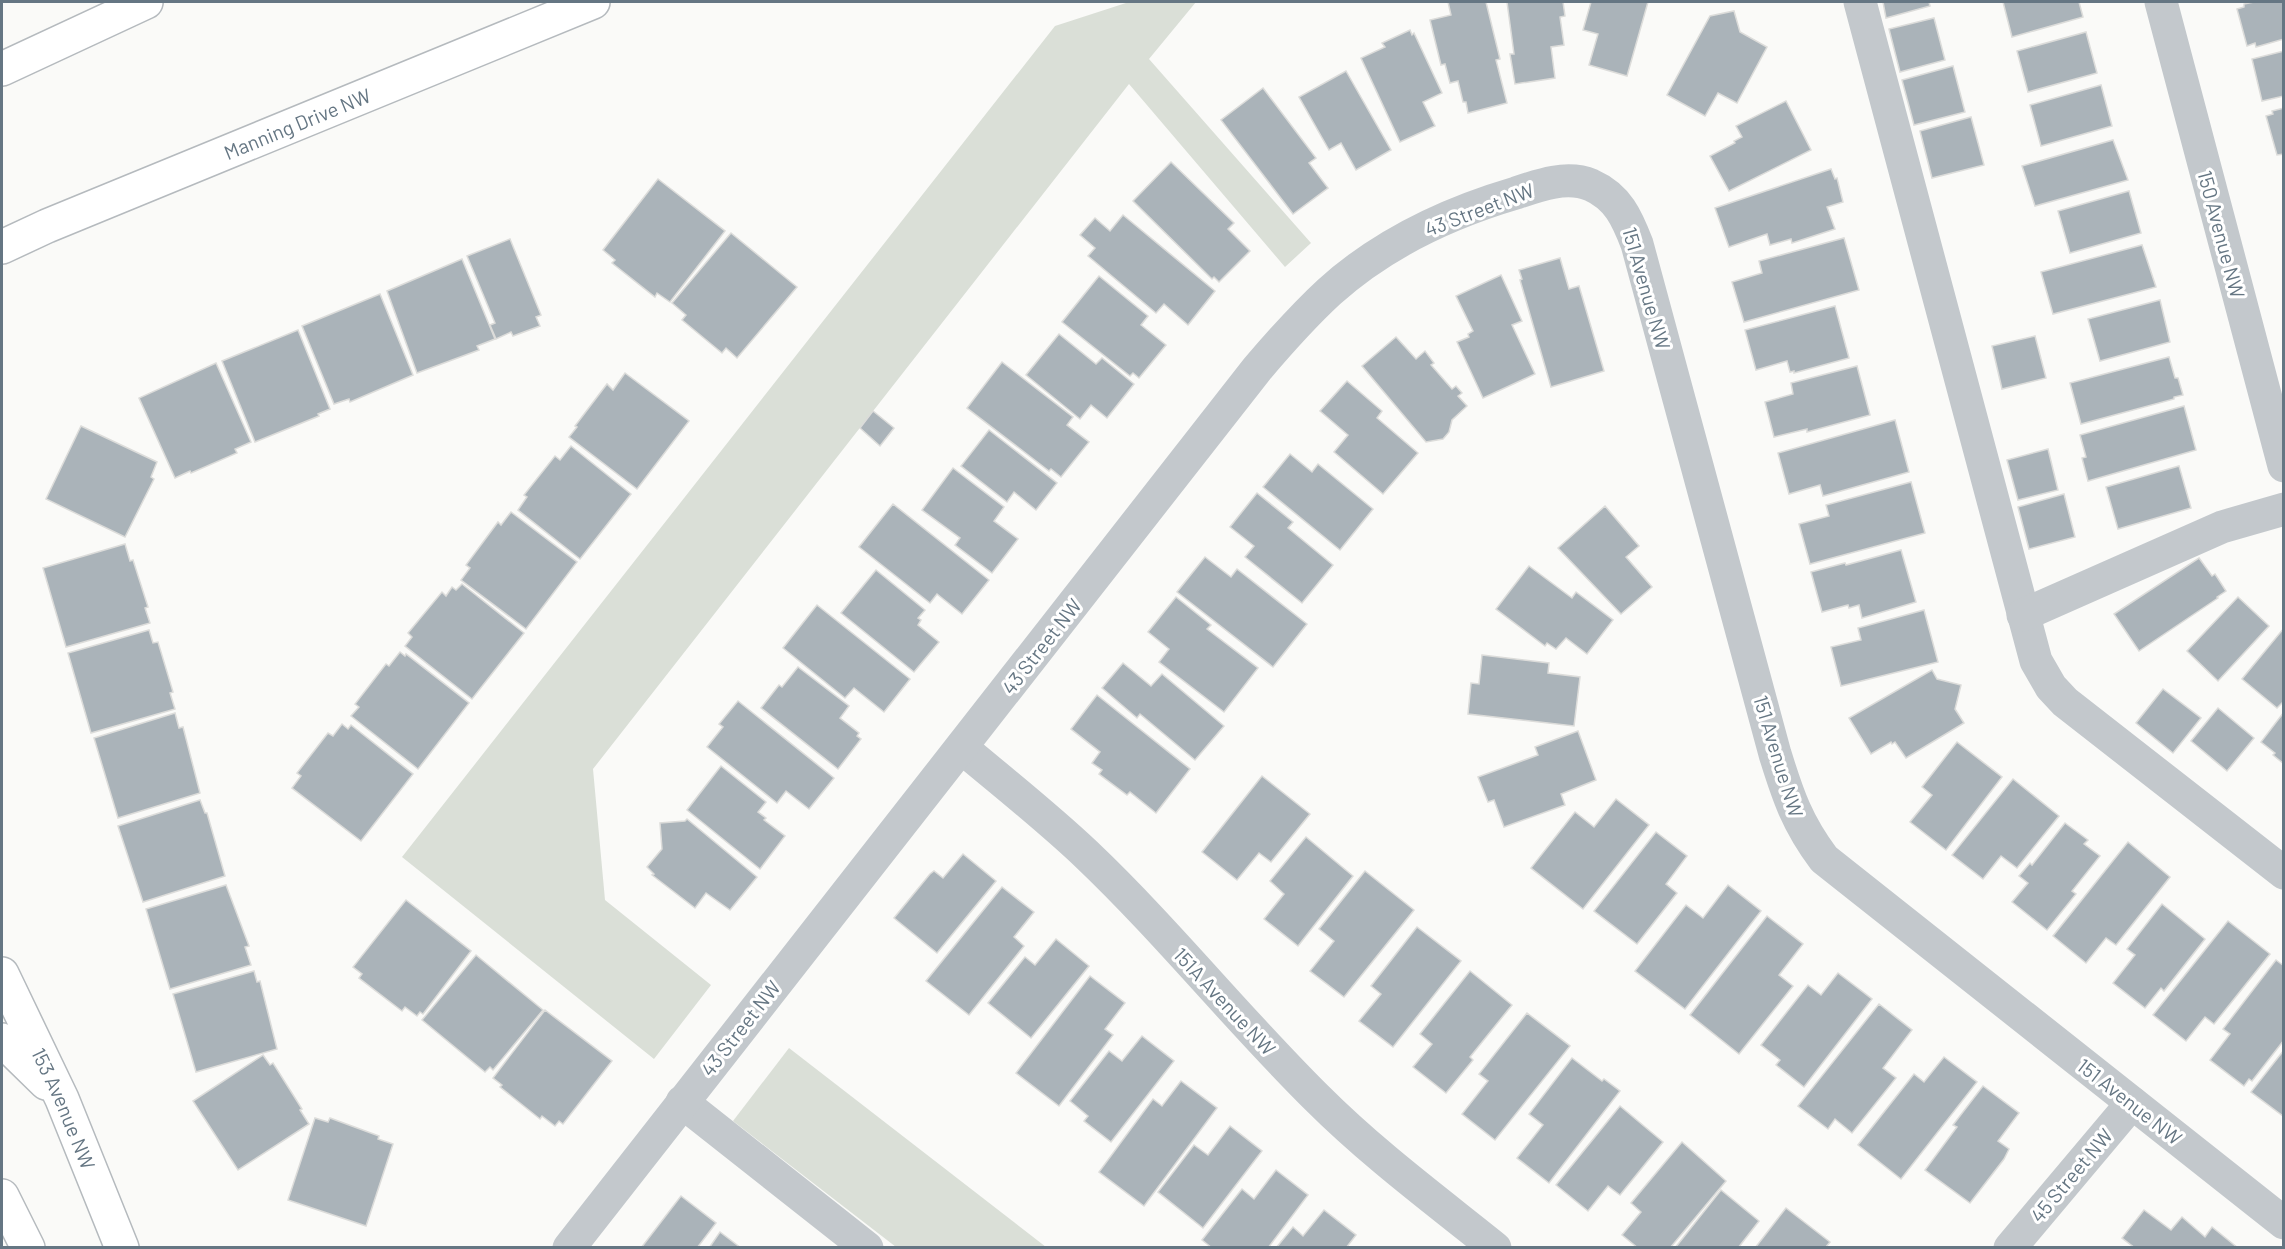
<svg xmlns="http://www.w3.org/2000/svg" width="2285" height="1249" font-family="Barlow,sans-serif">
<style>
.green{fill:#dadfd7}
.building{fill:#aab3b9;stroke:#dcdcda;stroke-width:1.5}
.lines{fill:none;stroke-linecap:round;stroke-linejoin:round}
.major-casing{stroke:#b5babe;stroke-width:36}
.minor{stroke:#c3c8cc;stroke-width:33}
.major{stroke:#fff;stroke-width:33}
.labels{text-anchor:middle;dominant-baseline:central;stroke-width:6;stroke-linejoin:round;paint-order:stroke}
.street-label{font-size:20px;fill:#657683;stroke:#fff}
</style>
<rect width="100%" height="100%" fill="#fafaf8"/>
<g class="green">
<path d="M1129,2h67l-47,57 162,184 -26,24 -156,-183 -536,685 12,131 106,85 -57,74 -252,-202 653,-831z"/>
<path d="M789,1048l257,199h-150l-163,-126z"/>
</g>
<g class="building">
<path d="M1448,2h38l14,57 -4,1 11,43 -39,10 -2,-11h-3l-5,-21 -8,2 -5,-19 -4,1 -11,-45 21,-5z"/>
<path d="M1507,2h56l2,14 -5,1 4,28 -13,2 4,31 -40,6 -5,-30h4z"/>
<path d="M1591,2h57l-21,74 -38,-11 9,-31 -15,-4z"/>
<path d="M1883,2h46l1,4 -44,12z"/>
<path d="M2003,2h76l4,15 -71,20z"/>
<path d="M2254,2h30v37l-28,8 -1,-4 -8,3 -10,-37 7,-2v-3z"/>
<path d="M1734,11l6,21 27,15 -30,56 -19,-10 -13,23 -38,-21 43,-79z"/>
<path d="M1934,18l11,42 -45,12 -11,-43z"/>
<path d="M1410,30l2,5 2,-2 28,60 -19,9 12,24 -35,16 -39,-84 24,-11 -3,-4z"/>
<path d="M2086,32l11,41 -69,19 -11,-41z"/>
<path d="M2284,51v45l-22,5 -10,-42z"/>
<path d="M1953,66l12,46 -51,13 -12,-45z"/>
<path d="M1346,71l45,79 -35,20 -15,-27 -12,7 -30,-53z"/>
<path d="M2101,85l11,41 -71,20 -11,-41z"/>
<path d="M1263,88l53,70 -7,5 19,25 -35,26 -72,-94z"/>
<path d="M1786,101l25,49 -82,41 -19,-35 25,-13 -1,-2 8,-4 -6,-11z"/>
<path d="M2284,108v46l-7,1 -11,-39 7,-2 -1,-3z"/>
<path d="M1971,117l13,48 -52,13 -12,-47z"/>
<path d="M2113,140l15,40 -93,26 -13,-40z"/>
<path d="M1171,162l63,61 -6,6 22,22 -31,31 -5,-5 -2,2 -79,-78z"/>
<path d="M1831,169l4,10 2,-1 6,24 -16,5 8,22 -43,14 -1,-4 -21,6 -3,-11 -38,13 -14,-39z"/>
<path d="M658,179l67,52 -55,71 -13,-9 -2,4 -43,-34 3,-3 -12,-10z"/>
<path d="M2129,191l12,42 -71,20 -12,-42z"/>
<path d="M1123,215l92,76 -27,34 -24,-21 -8,9 -68,-57 7,-8 -15,-13 15,-17 15,13z"/>
<path d="M731,233l66,54 -60,71 -11,-10 -4,5 -40,-33 4,-5 -14,-12z"/>
<path d="M1844,238l15,52 -115,32 -12,-40 30,-9 -3,-12z"/>
<path d="M510,239l31,76 -5,2 4,9 -27,10 -2,-4 -15,7 -6,-14 5,-2 -28,-67z"/>
<path d="M2142,245l14,42 -103,27 -12,-42z"/>
<path d="M1560,258l9,31 10,-3 25,85 -53,16 -31,-107 2,-1 -3,-9z"/>
<path d="M462,259l33,80 -18,7 2,4 -62,23 -30,-82z"/>
<path d="M1501,275l21,46 -10,4 23,49 -52,24 -26,-56 12,-5 -1,-3 5,-3 -17,-35z"/>
<path d="M1099,276l49,40 -7,9 25,20 -27,33 -6,-5 -3,3 -68,-54z"/>
<path d="M380,294l33,81 -63,27 -1,-3 -15,5 -32,-78z"/>
<path d="M2160,300l10,42 -70,19 -12,-42z"/>
<path d="M1835,306l14,52 -55,15v-2l-4,1 -3,-11 -31,9 -11,-40z"/>
<path d="M298,330l32,79 -12,5 1,2 -64,26 -33,-81z"/>
<path d="M1059,334l37,30 6,-6 32,26 -27,34 -16,-13 -11,14 -54,-44z"/>
<path d="M2035,336l11,42 -44,11 -10,-43z"/>
<path d="M1396,337l20,22 9,-8 9,12 -3,2 21,24 4,-3 6,7 -4,3 9,10 -15,14 -3,12 -6,7 -17,3 -64,-76z"/>
<path d="M2169,357l6,21h3l5,17 -9,2v2l-93,25 -11,-41z"/>
<path d="M1002,362l71,55 -6,8 22,17 -28,35 -10,-8 -2,2 -82,-63z"/>
<path d="M216,363l35,79 -16,7 2,4 -46,20 -1,-2 -15,7 -36,-80z"/>
<path d="M1857,366l13,49 -63,17v-3l-33,8 -9,-35 28,-8 -2,-11z"/>
<path d="M625,373l64,48 -52,68 -68,-52 8,-10 -2,-1 32,-42 6,6z"/>
<path d="M1347,381l35,30 -5,7 41,35 -35,41 -49,-42 14,-17 -28,-24z"/>
<path d="M2184,406l12,44 -108,31 -6,-23 4,-1 -6,-22z"/>
<path d="M873,411l21,17 -14,18 -20,-18z"/>
<path d="M1895,420l14,52 -86,24 -3,-11 -31,9 -11,-41z"/>
<path d="M81,426l76,36 -6,15 3,2 -29,58 -79,-38z"/>
<path d="M989,430l68,53 -21,27 -22,-18 -7,10 -46,-36z"/>
<path d="M571,446l60,48 -51,65 -62,-49 9,-13 -3,-2 31,-39 5,4z"/>
<path d="M2048,449l10,41 -40,10 -11,-40z"/>
<path d="M1290,454l22,18 6,-8 55,45 -33,41 -77,-63z"/>
<path d="M2179,466l12,42 -73,21 -12,-42z"/>
<path d="M953,468l51,39 -10,14 24,18 -26,34 -37,-28 5,-7 -38,-28z"/>
<path d="M1911,482l14,51 -115,31 -11,-40 30,-8 -3,-11z"/>
<path d="M1257,493l36,29 -5,6 45,37 -31,38 -57,-46 9,-11 -24,-19z"/>
<path d="M2064,494l11,43 -46,12 -11,-42z"/>
<path d="M893,504l96,76 -27,34 -25,-20 -7,9 -71,-56z"/>
<path d="M1605,506l34,40 -13,11 26,30 -31,27 -63,-66z"/>
<path d="M511,512l66,50 -51,67 -65,-49 9,-12 -4,-3 32,-43 3,3z"/>
<path d="M125,544l5,17 3,-1 15,47 -3,1 5,15 -84,24 -23,-79z"/>
<path d="M1901,550l15,52 -54,16 -3,-13 -10,3 -1,-3 -26,7 -11,-40 34,-9 1,2z"/>
<path d="M1205,557l26,20 6,-8 70,55 -34,43 -96,-75z"/>
<path d="M2199,558l13,18 3,-2 11,17 -9,6 1,1 -79,53 -25,-37z"/>
<path d="M1529,566l43,32 4,-6 37,28 -26,34 -21,-16 -10,11 -9,-6 -2,3 -49,-37z"/>
<path d="M876,570l49,40 -7,8 3,2 -3,5 21,17 -25,30 -73,-59z"/>
<path d="M462,584l62,49 -52,66 -67,-53 7,-9 -4,-4 34,-41 4,4 6,-9 4,3z"/>
<path d="M1176,597l35,28 -4,4 51,39 -34,44 -65,-50 10,-13 -21,-17z"/>
<path d="M2238,597l31,29 -51,55 -31,-30z"/>
<path d="M817,605l93,74 -26,33 -30,-24 -9,10 -62,-50z"/>
<path d="M1924,610l14,52 -97,24 -10,-39 30,-7 -3,-12z"/>
<path d="M2284,628v73l-7,7 -35,-29z"/>
<path d="M149,630l4,13 5,-1 15,50 -3,1 5,16 -84,24 -23,-80z"/>
<path d="M400,652l5,4 1,-2 63,49 -51,66 -67,-53 8,-9 -4,-3 31,-40 3,2z"/>
<path d="M1482,655l67,8 -1,10 32,4 -6,49 -106,-12 3,-31 8,1z"/>
<path d="M1123,663l28,23 11,-12 62,52 -29,34 -55,-46 -3,4 -35,-30z"/>
<path d="M798,667l51,39 -9,12 19,15 -2,3 4,3 -23,30 -77,-61 18,-23 3,2z"/>
<path d="M1932,670l5,9 24,6 -6,24 9,14 -58,35 -11,-16 -3,2 -1,-2 -20,12 -22,-36z"/>
<path d="M2163,689l38,29 -28,35 -37,-30z"/>
<path d="M1097,695l93,74 -34,44 -26,-21 -3,3 -28,-21 3,-4 -10,-7 8,-11 -29,-23z"/>
<path d="M738,701l96,77 -25,31 -23,-18 -9,12 -70,-56 16,-20 -4,-3z"/>
<path d="M2218,708l36,30 -27,33 -36,-30z"/>
<path d="M2284,712v52l-11,-9 2,-2 -14,-11z"/>
<path d="M175,713l4,15 4,-1 17,66 -82,25 -24,-80z"/>
<path d="M342,724l6,5 3,-4 62,49 -52,67 -69,-53 9,-12 -4,-3 31,-40 5,3z"/>
<path d="M1578,731l18,49 -35,14 4,11 -61,22 -10,-27 -6,2 -10,-25 60,-22 -3,-8z"/>
<path d="M1957,742l45,35 -56,73 -36,-28 22,-27 -10,-8z"/>
<path d="M721,766l45,36 -8,10 8,6 -2,2 21,16 -25,33 -73,-59z"/>
<path d="M1262,776l48,38 -39,48 -12,-9 -22,27 -35,-28z"/>
<path d="M2013,779l46,37 -42,52 -16,-12 -18,23 -31,-24z"/>
<path d="M1616,799l33,26 -66,84 -52,-41 44,-56 19,15z"/>
<path d="M200,800l5,13h2l18,63 -82,26 -25,-76z"/>
<path d="M687,819l70,58 -27,33 -24,-17 -11,15 -43,-33 2,-1 -7,-7 15,-18 -2,-26 25,-2z"/>
<path d="M2065,823l23,17 -4,4 16,12 -28,35 4,3 -29,36 -35,-28 16,-19 -9,-7 11,-13 2,2z"/>
<path d="M1656,832l31,24 -21,28 11,9 -40,51 -43,-33z"/>
<path d="M1306,837l47,39 -55,70 -34,-27 20,-25 -14,-13z"/>
<path d="M2128,842l42,35 -54,68 -10,-7 -20,25 -33,-27z"/>
<path d="M963,854l33,27 -59,72 -43,-35 36,-44 4,-3 9,7z"/>
<path d="M1365,871l49,39 -70,87 -34,-26 24,-30 -15,-12z"/>
<path d="M226,885l23,61 -4,1 6,18 -81,24 -24,-80z"/>
<path d="M1728,885l33,26 -76,98 -50,-38 51,-66 17,13z"/>
<path d="M1002,887l32,25 -20,25 10,9 -55,69 -43,-34z"/>
<path d="M406,900l65,51 -48,63 -3,-2 -3,4 -12,-9 -3,4 -43,-33 3,-4 -9,-7z"/>
<path d="M2162,904l43,35 -41,52 -3,-3 -16,20 -32,-25 22,-28 -8,-6z"/>
<path d="M1767,916l36,28 -24,31 14,11 -54,68 -49,-39z"/>
<path d="M2228,921l42,33 -56,70 -9,-7 -19,24 -33,-26z"/>
<path d="M1417,927l44,34 -68,86 -34,-26 22,-27 -10,-8z"/>
<path d="M1056,939l33,27 -58,72 -43,-35 37,-46 10,8z"/>
<path d="M476,955l67,55 -50,60 -3,-3 -5,5 -63,-52z"/>
<path d="M2276,960l8,6v74l-32,41 -3,-2 -5,7 -34,-26 20,-26 -7,-5z"/>
<path d="M254,971l3,11 3,-1 17,68 -81,23 -23,-78z"/>
<path d="M1470,971l42,34 -42,52 3,3 -27,33 -33,-26 19,-23 -12,-10z"/>
<path d="M1838,973l34,26 -68,88 -28,-22 4,-5 -19,-15 47,-60 13,10z"/>
<path d="M1090,976l35,27 -20,26 8,6 -54,71 -43,-33z"/>
<path d="M1879,1004l33,26 -29,38 13,10 -44,55 -17,-14 -7,10 -30,-23z"/>
<path d="M545,1010l67,51 -49,63 -4,-3 -4,5 -13,-10 -2,3 -40,-32 2,-2 -9,-7z"/>
<path d="M1527,1013l43,33 -75,94 -33,-26 26,-33 -9,-7z"/>
<path d="M1142,1036l32,25 -63,81 -27,-21 4,-5 -18,-15 39,-50 13,10z"/>
<path d="M2284,1050v65l-1,1 -32,-24z"/>
<path d="M263,1055l7,10 3,-2 29,46 -2,1 9,14 -71,46 -45,-69z"/>
<path d="M1944,1057l33,25 -76,97 -43,-34 56,-71 10,8z"/>
<path d="M1572,1058l30,23 2,-2 16,12 -71,92 -32,-25 26,-33 -14,-11z"/>
<path d="M1181,1081l36,27 -73,98 -45,-34 54,-73 9,7z"/>
<path d="M1983,1086l36,27 -21,28 11,8 -5,10 -34,44 -45,-33 32,-43 -4,-2z"/>
<path d="M1620,1106l43,36 -43,53 -12,-9 -20,25 -32,-26z"/>
<path d="M315,1118l13,4 2,-4 49,18 -1,3 15,5 -27,82 -78,-26z"/>
<path d="M1230,1126l32,25 -59,77 -45,-36 36,-47 14,10z"/>
<path d="M1682,1142l44,39 -56,67h-32l-16,-13 19,-23 -10,-9z"/>
<path d="M1276,1170l32,25 -40,53h-56l-10,-8 40,-51 12,10z"/>
<path d="M1721,1190l38,31 -21,27h-63z"/>
<path d="M681,1196l35,27 -19,25h-56z"/>
<path d="M1786,1208l44,34 -5,6h-70z"/>
<path d="M1324,1210l32,25 -10,13h-70l17,-21 10,9z"/>
<path d="M2144,1210l27,20 11,-13 23,20 7,-10 26,21h-103l-13,-10z"/>
<path d="M720,1232l21,16h-32z"/>
</g>
<g class="lines">
<defs>
<g id="major">
<path d="M2,69l144,-67"/>
<path id="s1" d="M2,247l45,-21 546,-224"/>
<path id="s2" d="M2,974l60,125 60,149"/>
<path d="M2,1040l44,43"/>
<path d="M2,1196l26,52"/>
</g>
</defs>
<use href="#major" class="major-casing"/>
<g class="minor">
<path d="M1860,2l176,659 15,26 14,15 219,171"/>
<path d="M2161,2l123,464"/>
<path d="M2023,615l199,-88 62,-18"/>
<path d="M962,748c42,35 85,69 124,106 81,77 152,166 231,244 55,55 117,101 178,150"/>
<path d="M682,1102l185,146"/>
<path d="M569,1248l688,-879c23,-27 46,-53 72,-77 53,-48 119,-79 187,-99 23,-8 51,-18 75,-8 27,12 36,33 46,59l138,510c13,42 22,69 49,105l460,364"/>
<path d="M2010,1248l122,-145"/>
</g>
<use href="#major" class="major"/>
</g>
<g class="labels">
<g class="street-label">
<text stroke="none"><textPath href="#s1" startOffset="320">Manning Drive NW</textPath></text>
<text transform="translate(1479 209) rotate(-21)">43 Street NW</text>
<text transform="translate(2222 234) rotate(75)">150 Avenue NW</text>
<text transform="translate(1647 288) rotate(74)">151 Avenue NW</text>
<text transform="translate(1041 646) rotate(-52)">43 Street NW</text>
<text transform="translate(1779 756) rotate(73)">151 Avenue NW</text>
<text transform="translate(1225 1001) rotate(47)">151A Avenue NW</text>
<text transform="translate(740 1028) rotate(-52)">43 Street NW</text>
<text transform="translate(2130 1101) rotate(38)">151 Avenue NW</text>
<text stroke="none"><textPath href="#s2" startOffset="148">153 Avenue NW</textPath></text>
<text transform="translate(2071 1175) rotate(-50)">45 Street NW</text>
</g>
</g>
<rect width="2285" height="1249" fill="none" stroke="#657683" stroke-width="6"/>
</svg>
